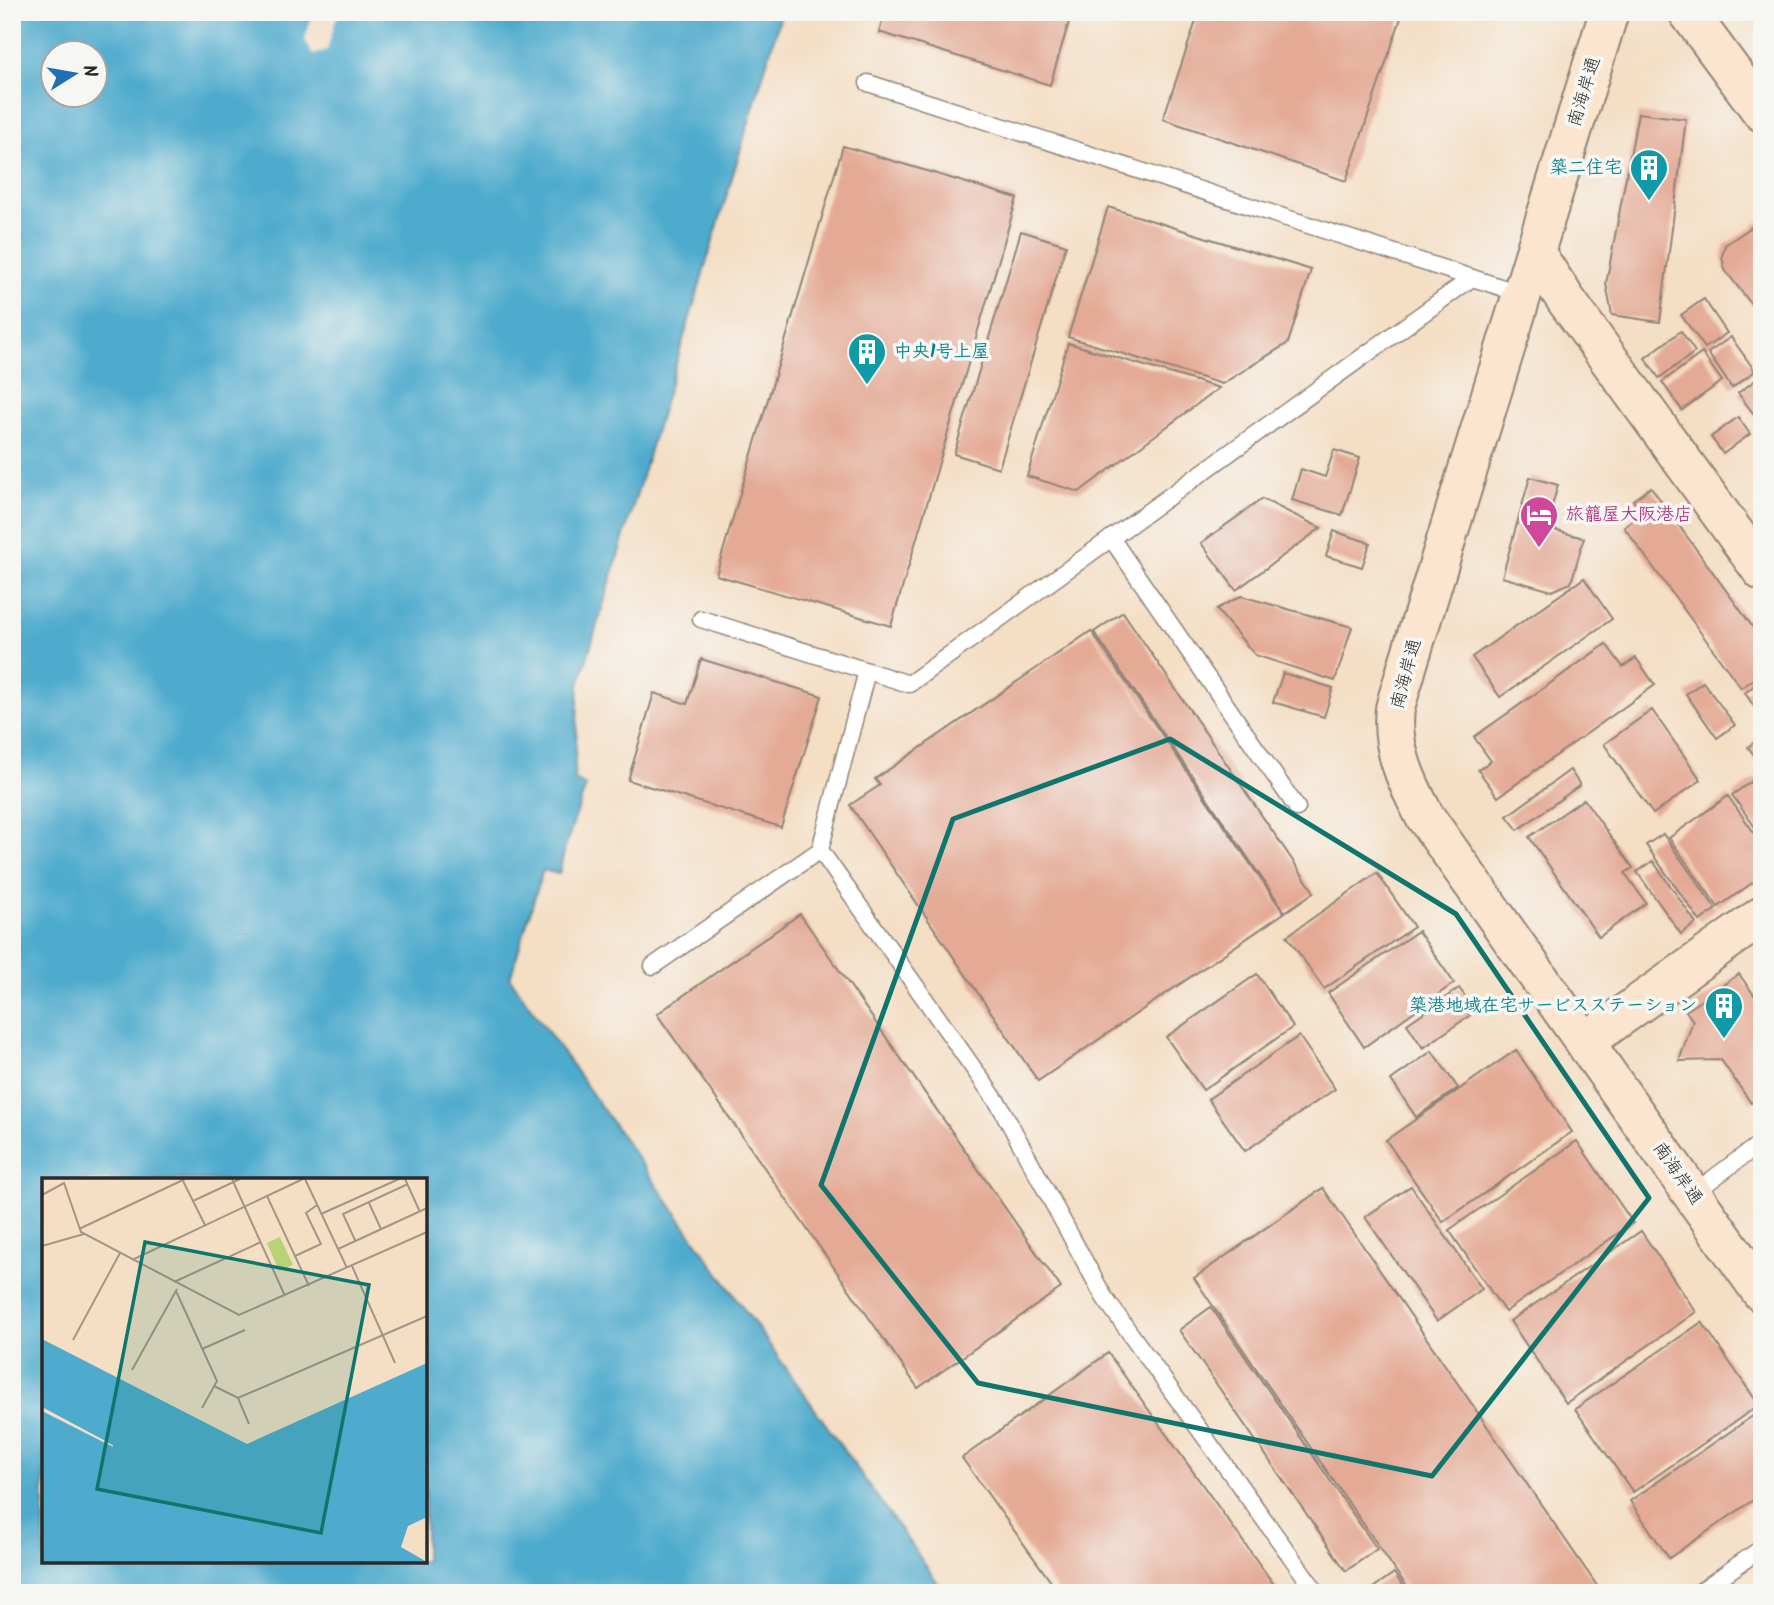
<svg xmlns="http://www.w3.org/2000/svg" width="1774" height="1605" font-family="Kalam,'Klee One',sans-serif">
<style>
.water{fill:#4fabcd;stroke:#3d6b7c;stroke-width:2;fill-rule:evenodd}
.pier{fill:#f4dec4}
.building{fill:#e4aa95}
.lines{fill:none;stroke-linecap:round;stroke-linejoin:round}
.lane-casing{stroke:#908478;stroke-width:19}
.secondary-casing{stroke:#908478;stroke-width:42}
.lane{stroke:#fff;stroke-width:16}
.secondary{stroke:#fbe5cf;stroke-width:38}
.marked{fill:none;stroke:#0f766e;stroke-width:5;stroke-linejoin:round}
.labels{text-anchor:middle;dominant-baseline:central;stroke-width:7;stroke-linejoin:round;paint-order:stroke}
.street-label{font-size:18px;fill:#2b2b2b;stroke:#f6f6f2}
.culture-label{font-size:18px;font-weight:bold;fill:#0d838f;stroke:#f6f6f2;text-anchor:end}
.hotel-label{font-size:18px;font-weight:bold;fill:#b23c85;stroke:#f6f6f2;text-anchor:start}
.inset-road{fill:none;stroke:#a49687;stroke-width:2}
.view{fill:#0f766e;fill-opacity:0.15;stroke:#0f766e;stroke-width:3.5}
.inset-edge{fill:none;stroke:#2b2b2b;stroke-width:3.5}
</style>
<rect width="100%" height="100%" fill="#f6f6f2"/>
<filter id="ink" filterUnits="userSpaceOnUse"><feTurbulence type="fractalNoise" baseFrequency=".0143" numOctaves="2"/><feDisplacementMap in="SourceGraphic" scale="14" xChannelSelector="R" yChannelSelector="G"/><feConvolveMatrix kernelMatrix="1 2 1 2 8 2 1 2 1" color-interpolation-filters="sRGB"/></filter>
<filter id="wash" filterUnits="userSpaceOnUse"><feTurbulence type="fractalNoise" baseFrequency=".00686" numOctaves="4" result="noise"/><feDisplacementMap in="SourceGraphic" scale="28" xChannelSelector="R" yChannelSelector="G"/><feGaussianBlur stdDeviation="1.57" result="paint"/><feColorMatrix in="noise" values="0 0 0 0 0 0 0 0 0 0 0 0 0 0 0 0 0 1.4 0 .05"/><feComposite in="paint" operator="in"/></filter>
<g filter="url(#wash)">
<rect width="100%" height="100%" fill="#f4dec4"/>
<path class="water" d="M12,12h770l-203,673 -5,95 12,6 -21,61 -6,27 -16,-4 -33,108 435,615h-933zM52,52h42v42h-42zM44,1180h381v381h-381z"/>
<path class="pier" d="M313,12h25l-11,38 -14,5 -8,-15z"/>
<g id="blocks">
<g class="building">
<path d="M885,12h187l-22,73 -171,-53z"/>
<path d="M1199,12h204l-57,169 -183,-62z"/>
<path d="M1638,113l48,6 -26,203 -48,-7 -6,-31z"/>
<path d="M843,146l174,52 -126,428 -175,-51z"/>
<path d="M1108,207l203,63 -23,73 -66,41 -154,-47z"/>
<path d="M1762,220v98l-37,-48 -3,-13 3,-12z"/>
<path d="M1021,231l45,14 -67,223 -45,-14z"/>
<path d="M1704,299l23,34 -22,15 -24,-33z"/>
<path d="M1681,331l14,21 -36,26 -14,-20z"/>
<path d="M1731,337l24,34 -23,17 -24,-35z"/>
<path d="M1068,343l151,45 -140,104 -52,-16z"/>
<path d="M1702,353l20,28 -40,29 -20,-28z"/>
<path d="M1757,379l5,6v40l-24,-32z"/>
<path d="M1738,417l12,17 -27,20 -12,-17z"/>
<path d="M1334,450l26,8 -18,57 -50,-15 9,-31 24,8z"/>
<path d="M1530,477l28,8 -12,43 38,10 -13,45 -19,8 -50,-14z"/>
<path d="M1651,487l111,153v37l-2,-2 -19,13 -117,-161 19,-14 -10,-13z"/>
<path d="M1262,499l59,29 -85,62 -35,-47z"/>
<path d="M1334,531l36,12 -8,24 -36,-11z"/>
<path d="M1584,578l28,41 -112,78 -28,-40z"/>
<path d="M1241,596l111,31 -17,54 -80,-26 -39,-46z"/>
<path d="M1123,612l191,280 -29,20 -191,-280z"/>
<path d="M1091,631l193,282 -246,168 -188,-276 30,-20 -5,-6z"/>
<path d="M1606,644l17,23 13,-9 19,27 -157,112 -20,-27 13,-9 -17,-24z"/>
<path d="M701,659l121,37 -41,131 -153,-47 26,-87 33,11z"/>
<path d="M1283,673l50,15 -9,29 -51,-15z"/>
<path d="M1703,682l32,43 -18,13 -31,-44z"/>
<path d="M1755,685l7,9v13l-5,4 -12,-18z"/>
<path d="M1652,710l49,70 -48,34 -49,-70z"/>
<path d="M1762,737v29l-14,-19z"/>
<path d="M1570,770l10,15 -62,45 -11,-14z"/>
<path d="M1762,774v63l-30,-42z"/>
<path d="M1728,796l34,48v32l-44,31 -49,-69z"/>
<path d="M1584,799l49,69 -8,5 21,30 -47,34 -70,-100z"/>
<path d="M1663,834l53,75 -16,12 -54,-76z"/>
<path d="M1653,861l43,62 -15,11 -44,-62z"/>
<path d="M1377,873l37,54 -90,62 -37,-53z"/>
<path d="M800,914l261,374 -143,100 -261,-374z"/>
<path d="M1418,931l36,52 -90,64 -36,-54z"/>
<path d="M1257,974l36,53 -90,63 -37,-53z"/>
<path d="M1739,974l23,32v89l-11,8 -30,-43 -42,1 14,-40 -7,-10z"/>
<path d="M1459,988l17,23 -53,37 -16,-24z"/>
<path d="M1299,1036l36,53 -90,62 -37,-52z"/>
<path d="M1516,1050l56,82 -129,90 -57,-82z"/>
<path d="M1432,1051l26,37 -42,29 -25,-37z"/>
<path d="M1577,1141l56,82 -128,89 -56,-82z"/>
<path d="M1411,1186l71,103 -45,32 -72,-104z"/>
<path d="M1323,1188l279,405h-191l-198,-287 -19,-28z"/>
<path d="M1641,1231l55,81 -130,91 -56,-82z"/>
<path d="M1211,1307l166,242 -31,22 -167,-241z"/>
<path d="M1702,1322l57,83 -126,87 -58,-83z"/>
<path d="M1108,1353l172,240h-221l-97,-135z"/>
<path d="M1757,1413l5,6v75l-93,64 -39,-57z"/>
<path d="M1394,1573l14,20h-42z"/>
</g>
</g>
</g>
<g filter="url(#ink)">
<use href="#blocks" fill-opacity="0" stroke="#908478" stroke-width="2"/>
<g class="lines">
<defs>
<g id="lane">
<path d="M868,83l654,211"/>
<path d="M1111,538l186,270"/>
<path d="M701,619l208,65 563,-406"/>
<path d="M867,671l-47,179 180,256 104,191 213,296"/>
<path d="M653,966l167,-116"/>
<path d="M1691,1195l71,-53"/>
<path d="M1698,1593l64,-45"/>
</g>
<g id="secondary">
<path d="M1609,12l-202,655c-3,13 -9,28 -12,42 -5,38 12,74 29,106l338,478"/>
<path d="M1688,12l74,100"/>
<path d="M1536,254l30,46 196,271"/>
<path d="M1585,1042l177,-126"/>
</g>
</defs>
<use href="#lane" class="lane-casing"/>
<use href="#secondary" class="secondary-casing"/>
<use href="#lane" class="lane"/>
<use href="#secondary" class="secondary"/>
</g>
</g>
<path class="marked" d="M1170,739l286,175 193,284 -217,278 -454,-93 -157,-198 132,-366z"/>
<defs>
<symbol id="building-pin" viewBox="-11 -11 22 30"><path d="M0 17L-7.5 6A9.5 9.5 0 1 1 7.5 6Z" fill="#0f9aa8" stroke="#f6f6f2"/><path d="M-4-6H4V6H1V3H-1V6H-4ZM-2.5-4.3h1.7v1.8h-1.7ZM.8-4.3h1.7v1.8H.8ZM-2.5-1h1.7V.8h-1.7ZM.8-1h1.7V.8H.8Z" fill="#fff"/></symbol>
<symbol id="hotel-pin" viewBox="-11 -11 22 30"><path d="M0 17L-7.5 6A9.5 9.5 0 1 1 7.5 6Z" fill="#d1479c" stroke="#f6f6f2"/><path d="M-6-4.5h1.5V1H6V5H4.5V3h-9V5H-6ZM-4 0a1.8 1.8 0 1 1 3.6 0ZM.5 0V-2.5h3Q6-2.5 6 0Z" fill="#fff"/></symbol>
</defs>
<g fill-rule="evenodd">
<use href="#building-pin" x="1627" y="146" width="44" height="60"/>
<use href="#building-pin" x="845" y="330" width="44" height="60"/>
<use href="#hotel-pin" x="1517" y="493" width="44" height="60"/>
<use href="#building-pin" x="1702" y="984" width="44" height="60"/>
</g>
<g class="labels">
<g class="street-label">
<text transform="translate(1585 92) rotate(-73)">南海岸通</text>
<text transform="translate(1407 674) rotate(-75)">南海岸通</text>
<text transform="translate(1677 1174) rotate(55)">南海岸通</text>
</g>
<g class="culture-label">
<text x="1622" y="168">築二住宅</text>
<text x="894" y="352" text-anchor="start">中央1号上屋</text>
<text x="1697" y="1006">築港地域在宅サービスステーション</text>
</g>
<g class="hotel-label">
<text x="1566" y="515">旅籠屋大阪港店</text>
</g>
</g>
<g transform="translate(42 1178)">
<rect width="385" height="385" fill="#f4dec4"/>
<path d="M238,59l13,28 -14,6 -12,-28z" fill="#bad276"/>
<path d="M0,161l205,105 180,-81v154l-19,9 -7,21 26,15h-385z" fill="#4fabcd"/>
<path d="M0,229l71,38v2l-71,-36z" fill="#f4dec4"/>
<path class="inset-road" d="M140,1l23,46M190,1l53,117M263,1l42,89M363,1l15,33M0,17l22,-12 17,49 158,83 188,-83M225,18l42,90M151,23l47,-22M327,25l12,26M279,36l78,-35M37,51l106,-50M313,62l-12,-26 65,-30M0,68l42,-12M296,71l89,-41M253,78l26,-12 -15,-31 11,-8M90,82l171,-81M310,88l43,97M132,104l87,-40M134,113l41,90 -15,27M31,162l47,-87M160,171l43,-19M90,192l45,-81M172,208l24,12 189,-82M196,220l11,26"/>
<path class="view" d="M103,64l224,43 -48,248 -224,-44z"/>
<rect width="385" height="385" class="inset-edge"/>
</g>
<rect width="1774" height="1605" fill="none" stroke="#f6f6f2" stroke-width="42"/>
<g transform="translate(74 74) rotate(79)"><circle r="33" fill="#f6f6f2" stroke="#a5a5a2" stroke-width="2"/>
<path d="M0-5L12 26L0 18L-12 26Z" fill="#1f6fb2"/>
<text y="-10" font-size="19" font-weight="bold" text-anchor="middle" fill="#2b2b2b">N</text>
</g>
</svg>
